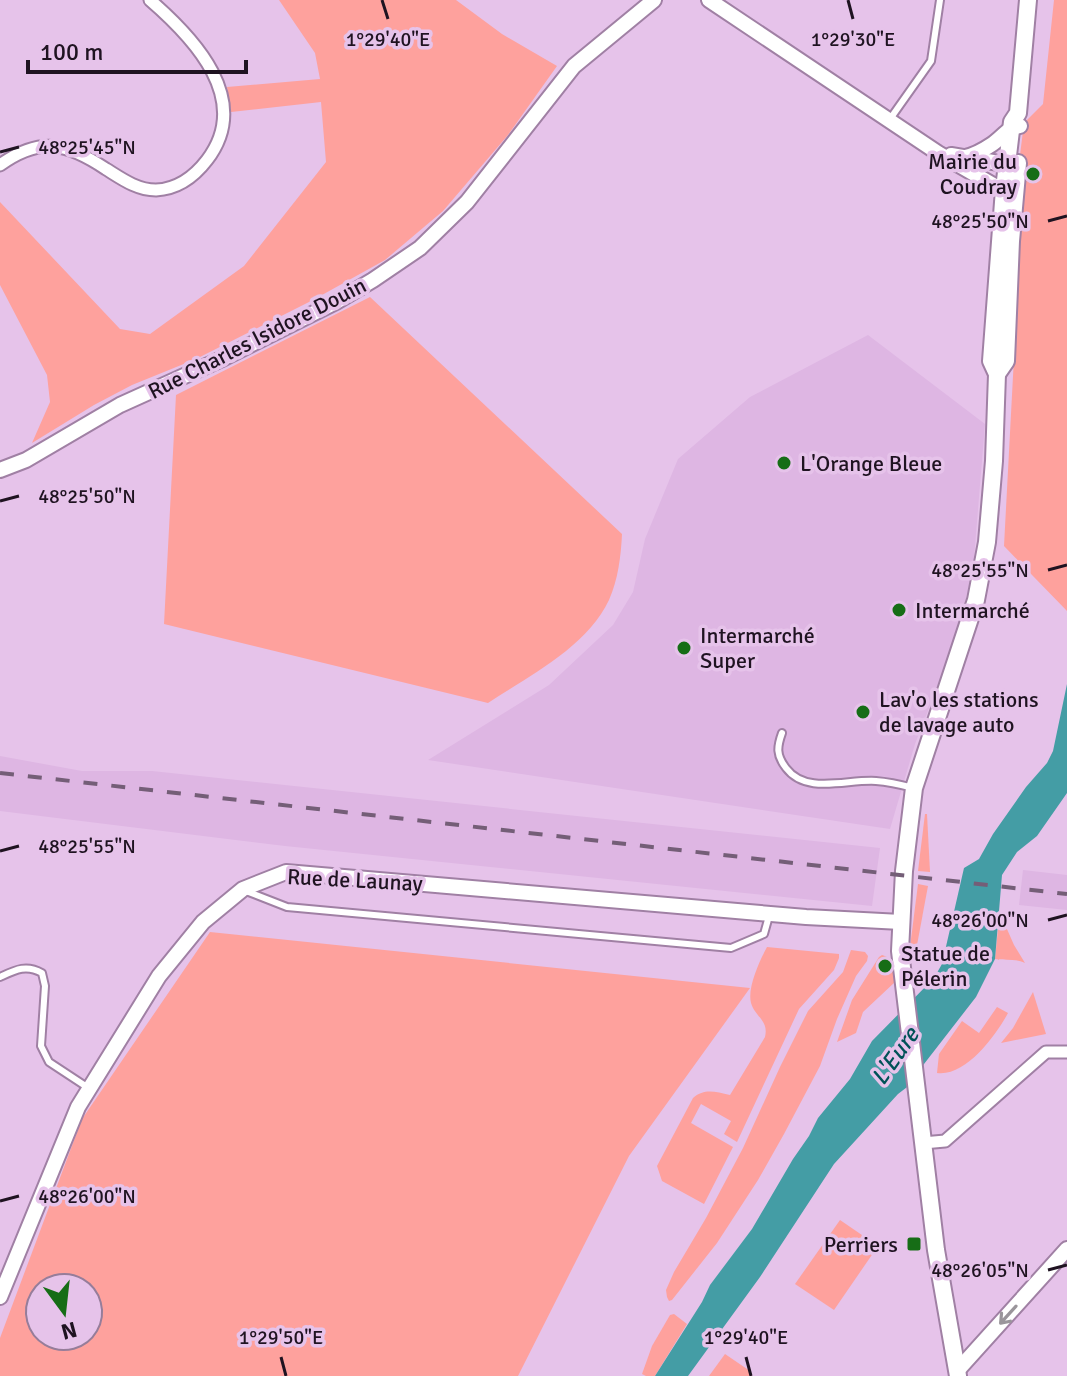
<svg xmlns="http://www.w3.org/2000/svg" width="1067" height="1376" font-family="Signika,sans-serif">
<style>
.built{fill:#deb6e3}
.green{fill:#fea19d;fill-rule:evenodd}
.water{fill:#449da5}
.lines{fill:none;stroke-linecap:round;stroke-linejoin:round}
.service-casing{stroke:#a080a4;stroke-width:10}
.minor-casing{stroke:#a080a4;stroke-width:15}
.tertiary-casing{stroke:#a080a4;stroke-width:18}
.secondary-casing{stroke:#a080a4;stroke-width:20}
.service{stroke:#fff;stroke-width:6}
.minor{stroke:#fff;stroke-width:11}
.tertiary{stroke:#fff;stroke-width:14}
.secondary{stroke:#fff;stroke-width:16}
.rail{stroke:#745e77;stroke-width:4;stroke-dasharray:14 14;stroke-linecap:butt}
.oneway{stroke:#9a959b}
.ticks{fill:none;stroke:#1f1321;stroke-width:3}
.poi-dot{fill:#166d16;stroke:#e6c3ea;stroke-width:3}
.labels{text-anchor:middle;dominant-baseline:central;stroke-width:7;stroke-linejoin:round;paint-order:stroke}
.poi-label{font-size:22px;fill:#1f1321;stroke:#e6c3ea;text-anchor:start}
.street-label{font-size:22px;fill:#1f1321;stroke:#e6c3ea}
.water-label{font-size:24px;font-style:italic;fill:#005257;stroke:#e6c3ea}
.ticks-label{font-size:20px;text-anchor:middle;fill:#1f1321;stroke:#e6c3ea;stroke-width:7;stroke-linejoin:round;paint-order:stroke}
</style>
<rect width="100%" height="100%" fill="#e6c3ea"/>
<g class="built">
<path d="M868,335l117,89 -12,147 -20,76 -38,97 -25,85 -462,-69 121,-75 64,-60 20,-33 12,-53 33,-80 72,-62z"/>
<path d="M0,756l82,15h70l728,77 -8,58 -587,-60 -285,-35z"/>
<path d="M1023,870l44,5v35l-48,-5z"/>
</g>
<g class="green">
<path d="M279,0h177l46,34 55,32 -49,69 -65,76 -58,49 -72,40 -117,59 -64,26 -38,20 -62,38 18,-41 -3,-27 -47,-90v-83l120,127 30,5 94,-68 82,-104 -5,-60 -90,10 -4,-25 93,-8 -5,-26z"/>
<path d="M1054,0h13v611l-63,-65 15,-283 -12,-4 17,-136 19,-19z"/>
<path d="M370,297l252,237c-1,22 -4,46 -13,66 -22,47 -80,76 -121,103l-324,-79 12,-229z"/>
<path d="M925,814h2l3,58 -12,-1z"/>
<path d="M918,884l10,2 -11,59 -7,2z"/>
<path d="M999,919l4,1 11,25 11,18c-10,-5 -19,-2 -30,-4z"/>
<path d="M210,932l540,56 -121,168 -111,220h-518v-38l82,-219zM88,1288v48h-48v-48z"/>
<path d="M767,947l72,7v4l-5,12 -35,39 -62,133 -13,-8 7,-13 -30,-17 -10,19 42,24 -29,57 -42,-23 -5,-15 36,-68c12,-10 22,-6 37,-3l35,-58c4,-17 -10,-20 -14,-34 -4,-15 9,-43 16,-56z"/>
<path d="M851,950l14,2 3,4 -1,5 -11,15 -19,43 -17,47 -36,68 -26,46 -41,63 -45,57 -3,1 -2,-4 -1,-7 8,-18 32,-54 37,-70 37,-81 28,-56 35,-39z"/>
<path d="M882,955c13,4 12,15 13,27l-32,30 -7,21 -19,9 15,-42 27,-43z"/>
<path d="M1033,992l13,42 -45,9 12,-15z"/>
<path d="M997,1007l11,6c-12,22 -42,64 -71,60l2,-19 23,-33 17,12z"/>
<path d="M840,1220l38,26 -44,64 -39,-26z"/>
<path d="M674,1314l13,10 -32,52h-9l-4,-2 10,-28 18,-31z"/>
<path d="M725,1354l25,17 2,5h-43z"/>
</g>
<path class="water" d="M1067,684v109l-30,43 -20,16 -15,23 -7,84 -19,38 -52,67 -9,17 -17,13 -64,70 -74,113 -72,99h-33l47,-74 8,-17 42,-56 41,-70 16,-23 9,-18 32,-39 22,-38 62,-63 8,-14 22,-96 15,-9 14,-25 33,-47 21,-24 6,-12z"/>
<g class="lines">
<defs>
<g id="service">
<path d="M890,119l41,-58 9,-61"/>
<path d="M782,733c-5,14 -6,22 4,35 20,27 61,11 90,13 13,1 26,4 38,7"/>
<path d="M246,891l41,16 444,41 33,-14 5,-18"/>
<path d="M0,977c15,-7 26,-13 42,-4l3,13 -4,60 8,16 41,27"/>
</g>
<g id="minor">
<path d="M0,165c40,-29 67,-22 106,4 16,10 31,21 50,21 22,-1 38,-13 51,-30 46,-60 -13,-122 -57,-160"/>
<path d="M923,1143l22,-2 101,-89h21"/>
</g>
<g id="tertiary">
<path d="M709,0l229,153 57,33 17,5"/>
<path d="M951,155l66,11"/>
<path d="M965,157c10,-2 17,-6 26,-12 11,-7 17,-18 29,-19"/>
<path d="M0,470l26,-10 94,-55 104,-47 112,-56 37,-22 47,-32 47,-46 107,-136 80,-66"/>
<path d="M0,1297l78,-190 81,-131 44,-54 40,-33 43,-17 520,45 95,5"/>
<path d="M957,1371l110,-122"/>
</g>
<g id="secondary">
<path d="M997,374l9,-13 5,-120 7,-78"/>
<path d="M958,1376l-22,-126 -36,-299 4,-80 10,-83 62,-188 11,-58 7,-81 3,-87 -6,-13 13,-172 8,-67 6,-9 10,-113"/>
</g>
</defs>
<use href="#service" class="service-casing"/>
<use href="#minor" class="minor-casing"/>
<use href="#tertiary" class="tertiary-casing"/>
<use href="#secondary" class="secondary-casing"/>
<use href="#service" class="service"/>
<use href="#minor" class="minor"/>
<use href="#tertiary" class="tertiary"/>
<use href="#secondary" class="secondary"/>
<path class="rail" d="M0,773l1067,121"/>
</g>
<defs><path id="oneway-shaft" d="M-6 0H5M1.5-3L5.5 0L1.5 3" fill="none" stroke-width="1.6" stroke-linecap="round" stroke-linejoin="round" transform="scale(2)"/></defs>
<use class="oneway" href="#oneway-shaft" transform="translate(1008 1315) rotate(132)"/>
<path class="ticks" d="M382,0l6,19M848,0l5,19M0,152l19,-5M1048,221l19,-5M0,501l19,-5M1048,570l19,-5M0,851l19,-5M1048,920l19,-5M0,1201l19,-5M1048,1270l19,-5M281,1357l5,19M746,1357l5,19"/>
<g class="poi-dot">
<circle cx="1033" cy="174" r="8"/>
<circle cx="784" cy="463" r="8"/>
<circle cx="899" cy="610" r="8"/>
<circle cx="684" cy="648" r="8"/>
<circle cx="863" cy="712" r="8"/>
<circle cx="885" cy="966" r="8"/>
<rect x="906" y="1236" width="16" height="16" rx="4"/>
</g>
<g class="labels">
<g class="poi-label">
<text x="1017" y="161" text-anchor="end">Mairie du<tspan x="1017" dy="25">Coudray</tspan></text>
<text x="800" y="463">L'Orange Bleue</text>
<text x="915" y="610">Intermarché</text>
<text x="700" y="635">Intermarché<tspan x="700" dy="25">Super</tspan></text>
<text x="879" y="699">Lav'o les stations<tspan x="879" dy="25">de lavage auto</tspan></text>
<text x="901" y="953">Statue de<tspan x="901" dy="25">Pélerin</tspan></text>
<text x="898" y="1244" text-anchor="end">Perriers</text>
</g>
<g class="street-label">
<text transform="translate(257 338) rotate(-27)">Rue Charles Isidore Douin</text>
<text transform="translate(355 880) rotate(3)">Rue de Launay</text>
</g>
<g class="water-label">
<text transform="translate(895 1056) rotate(-55)">L'Eure</text>
</g>
</g>
<g class="ticks-label">
<text x="388" y="46">1°29'40"E</text>
<text x="853" y="46">1°29'30"E</text>
<text x="87" y="154">48°25'45"N</text>
<text x="980" y="228">48°25'50"N</text>
<text x="87" y="503">48°25'50"N</text>
<text x="980" y="577">48°25'55"N</text>
<text x="87" y="853">48°25'55"N</text>
<text x="980" y="927">48°26'00"N</text>
<text x="87" y="1203">48°26'00"N</text>
<text x="980" y="1277">48°26'05"N</text>
<text x="281" y="1344">1°29'50"E</text>
<text x="746" y="1344">1°29'40"E</text>
</g>
<g transform="translate(64 1312) rotate(165)"><circle r="38" fill="#e6c3ea" stroke="#967d9a" stroke-width="2"/>
<path d="M0-6L14 30L0 20L-14 30Z" fill="#166d16"/>
<text y="-12" font-size="22" font-weight="bold" text-anchor="middle" fill="#1f1321">N</text>
</g>
<path d="M28 60v12h218v-12" fill="none" stroke="#1f1321" stroke-width="4"/>
<text x="40" y="60" font-size="24" fill="#1f1321" stroke="#e6c3ea" stroke-width="6" paint-order="stroke">100 m</text>
</svg>
